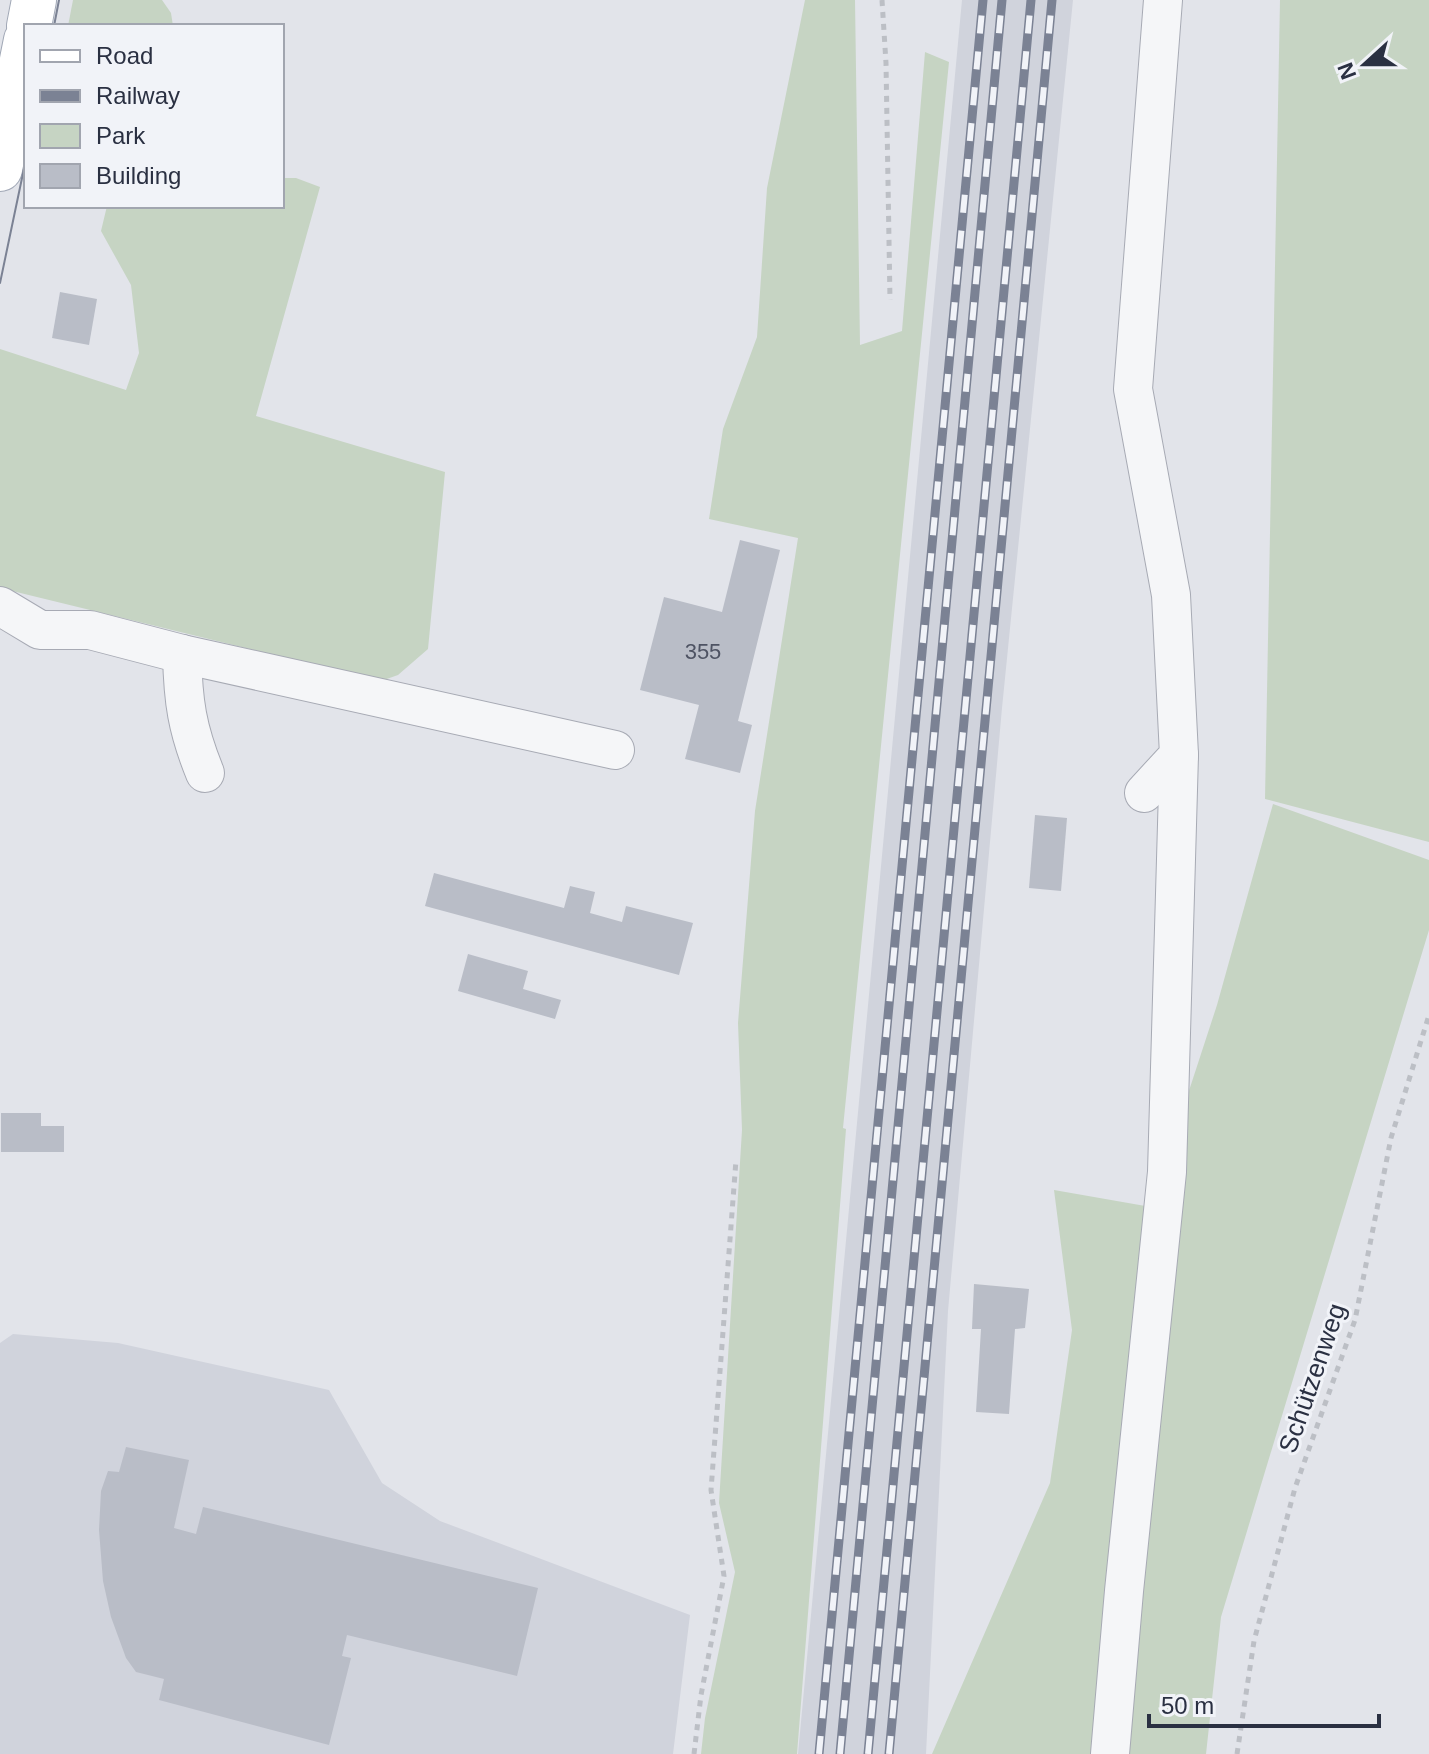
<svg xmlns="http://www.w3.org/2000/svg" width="1429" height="1754" font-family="Arial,sans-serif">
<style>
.built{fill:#d0d3dc}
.green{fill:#c6d4c3}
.building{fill:#b9bdc7}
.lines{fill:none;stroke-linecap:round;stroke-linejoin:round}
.minor-casing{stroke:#a7aab4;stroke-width:40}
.major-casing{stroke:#a1a8b6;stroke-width:46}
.path{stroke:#bcbfc5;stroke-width:5;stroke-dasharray:6 6;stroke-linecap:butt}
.minor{stroke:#f5f6f8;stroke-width:38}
.major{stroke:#fff;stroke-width:44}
.tram{stroke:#7b8294;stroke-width:2}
.rail-casing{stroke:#7b8294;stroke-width:9}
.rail{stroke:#f1f3f8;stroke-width:6;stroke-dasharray:18;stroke-linecap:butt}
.labels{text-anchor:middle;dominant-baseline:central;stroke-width:6;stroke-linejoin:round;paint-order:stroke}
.number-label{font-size:22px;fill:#4e5363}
.street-label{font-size:26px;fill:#2a3042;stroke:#f1f3f8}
</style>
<rect width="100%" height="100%" fill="#e2e4ea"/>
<g class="built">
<path d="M962,0h111l-71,708 -54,603 -22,443h-128z"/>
<path d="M13,1334l105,9 211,47 53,93 58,38 250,94 -17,139h-673v-411z"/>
</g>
<g class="green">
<path d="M73,0h89l9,13 2,13h-105z"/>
<path d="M805,0h50l5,345 42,-14 23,-279 24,10 -106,1066 3,1 -49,625h-96l4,-36 30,-146 -16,-69 23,-373 -4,-107 17,-212 43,-273 -89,-19 14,-90 34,-92 10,-149z"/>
<path d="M1280,0h149v842l-164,-43z"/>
<path d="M282,178h14l24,9 -64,229 189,56 -17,177 -30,26 -17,6 -381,-93v-239l126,41 13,-37 -8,-68 -30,-54 6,-25h175z"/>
<path d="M1273,804l156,56v70l-208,687 -15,137h-274l118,-271 22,-153 -18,-140 97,17 66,-202z"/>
</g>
<g class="building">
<path d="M60,292l37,7 -8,46 -37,-7z"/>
<path d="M740,540l40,10 -42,171 14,4 -12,48 -55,-14 14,-54 -59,-15 24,-93 58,15z"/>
<path d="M1035,815l32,3 -6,73 -32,-3z"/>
<path d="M434,873l130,35 6,-22 25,6 -5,21 32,9 4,-16 67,17 -14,52 -254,-69z"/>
<path d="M468,954l60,17 -5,18 38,11 -6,19 -97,-28z"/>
<path d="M1,1113h40v13h23v26h-63z"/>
<path d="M974,1284l55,5 -4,39 -10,1 -6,85 -33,-2 5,-83h-9z"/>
<path d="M126,1447l63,13 -15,68 22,6 7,-27 335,81 -21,88 -170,-41 -5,21 9,2 -22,87 -170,-45 5,-21 -28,-7 -10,-14 -15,-41 -8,-36 -4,-51 2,-39 7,-20 11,1z"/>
</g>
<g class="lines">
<defs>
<g id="minor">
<path d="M0,606l40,24h50l92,24 433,96"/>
<path d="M182,654c1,47 5,75 23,119"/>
<path d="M1144,793l35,-38 -8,-160 -38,-206 30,-389"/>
<path d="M1110,1754l14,-163 43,-419 12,-417"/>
</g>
<g id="major">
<path d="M29,26l5,-26"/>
<path d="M0,169l26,-129"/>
</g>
</defs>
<use href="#minor" class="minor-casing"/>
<use href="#major" class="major-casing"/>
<g class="path">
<path d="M882,0l4,63 4,237"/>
<path d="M694,1754l7,-59 23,-119 -13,-86 25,-330"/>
<path d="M1237,1754l17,-113 41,-153 60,-168 36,-182 38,-123"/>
</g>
<use href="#minor" class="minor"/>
<use href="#major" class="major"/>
<g class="tram">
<path d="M54,26l5,-26"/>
<path d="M0,283l26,-124"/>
</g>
<defs>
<g id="rail">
<path d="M819,1754l164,-1754"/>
<path d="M840,1754l162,-1754"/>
<path d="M868,1754l163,-1754"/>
<path d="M889,1754l163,-1754"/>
</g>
</defs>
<use href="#rail" class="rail-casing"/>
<use href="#rail" class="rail"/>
</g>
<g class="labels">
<g class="number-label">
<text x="703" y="651">355</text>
</g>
<g class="street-label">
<text transform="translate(1312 1378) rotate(-71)">Schützenweg</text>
</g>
</g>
<rect x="24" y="24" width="260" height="184" fill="#f1f3f8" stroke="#a1a5af" stroke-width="2"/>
<rect x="40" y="50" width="40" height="12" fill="#ffffff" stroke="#a1a5af" stroke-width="2"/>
<text x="96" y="64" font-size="24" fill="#2a3042">Road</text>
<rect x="40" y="90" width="40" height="12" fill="#7b8294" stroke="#a1a5af" stroke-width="2"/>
<text x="96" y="104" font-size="24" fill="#2a3042">Railway</text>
<rect x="40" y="124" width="40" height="24" fill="#c6d4c3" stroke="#a1a5af" stroke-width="2"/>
<text x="96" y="144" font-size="24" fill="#2a3042">Park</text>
<rect x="40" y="164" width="40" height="24" fill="#b9bdc7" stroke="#a1a5af" stroke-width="2"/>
<text x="96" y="184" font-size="24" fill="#2a3042">Building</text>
<g transform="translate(1365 64) rotate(249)" stroke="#f1f3f8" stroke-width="6" paint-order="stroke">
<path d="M0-6L14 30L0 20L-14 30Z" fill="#2a3042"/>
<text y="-12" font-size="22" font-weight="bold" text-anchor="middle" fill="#2a3042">N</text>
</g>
<path d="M1149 1714v12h230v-12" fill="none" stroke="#2a3042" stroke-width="4"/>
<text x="1161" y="1714" font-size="24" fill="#2a3042" stroke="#f1f3f8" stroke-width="6" paint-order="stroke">50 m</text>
</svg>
